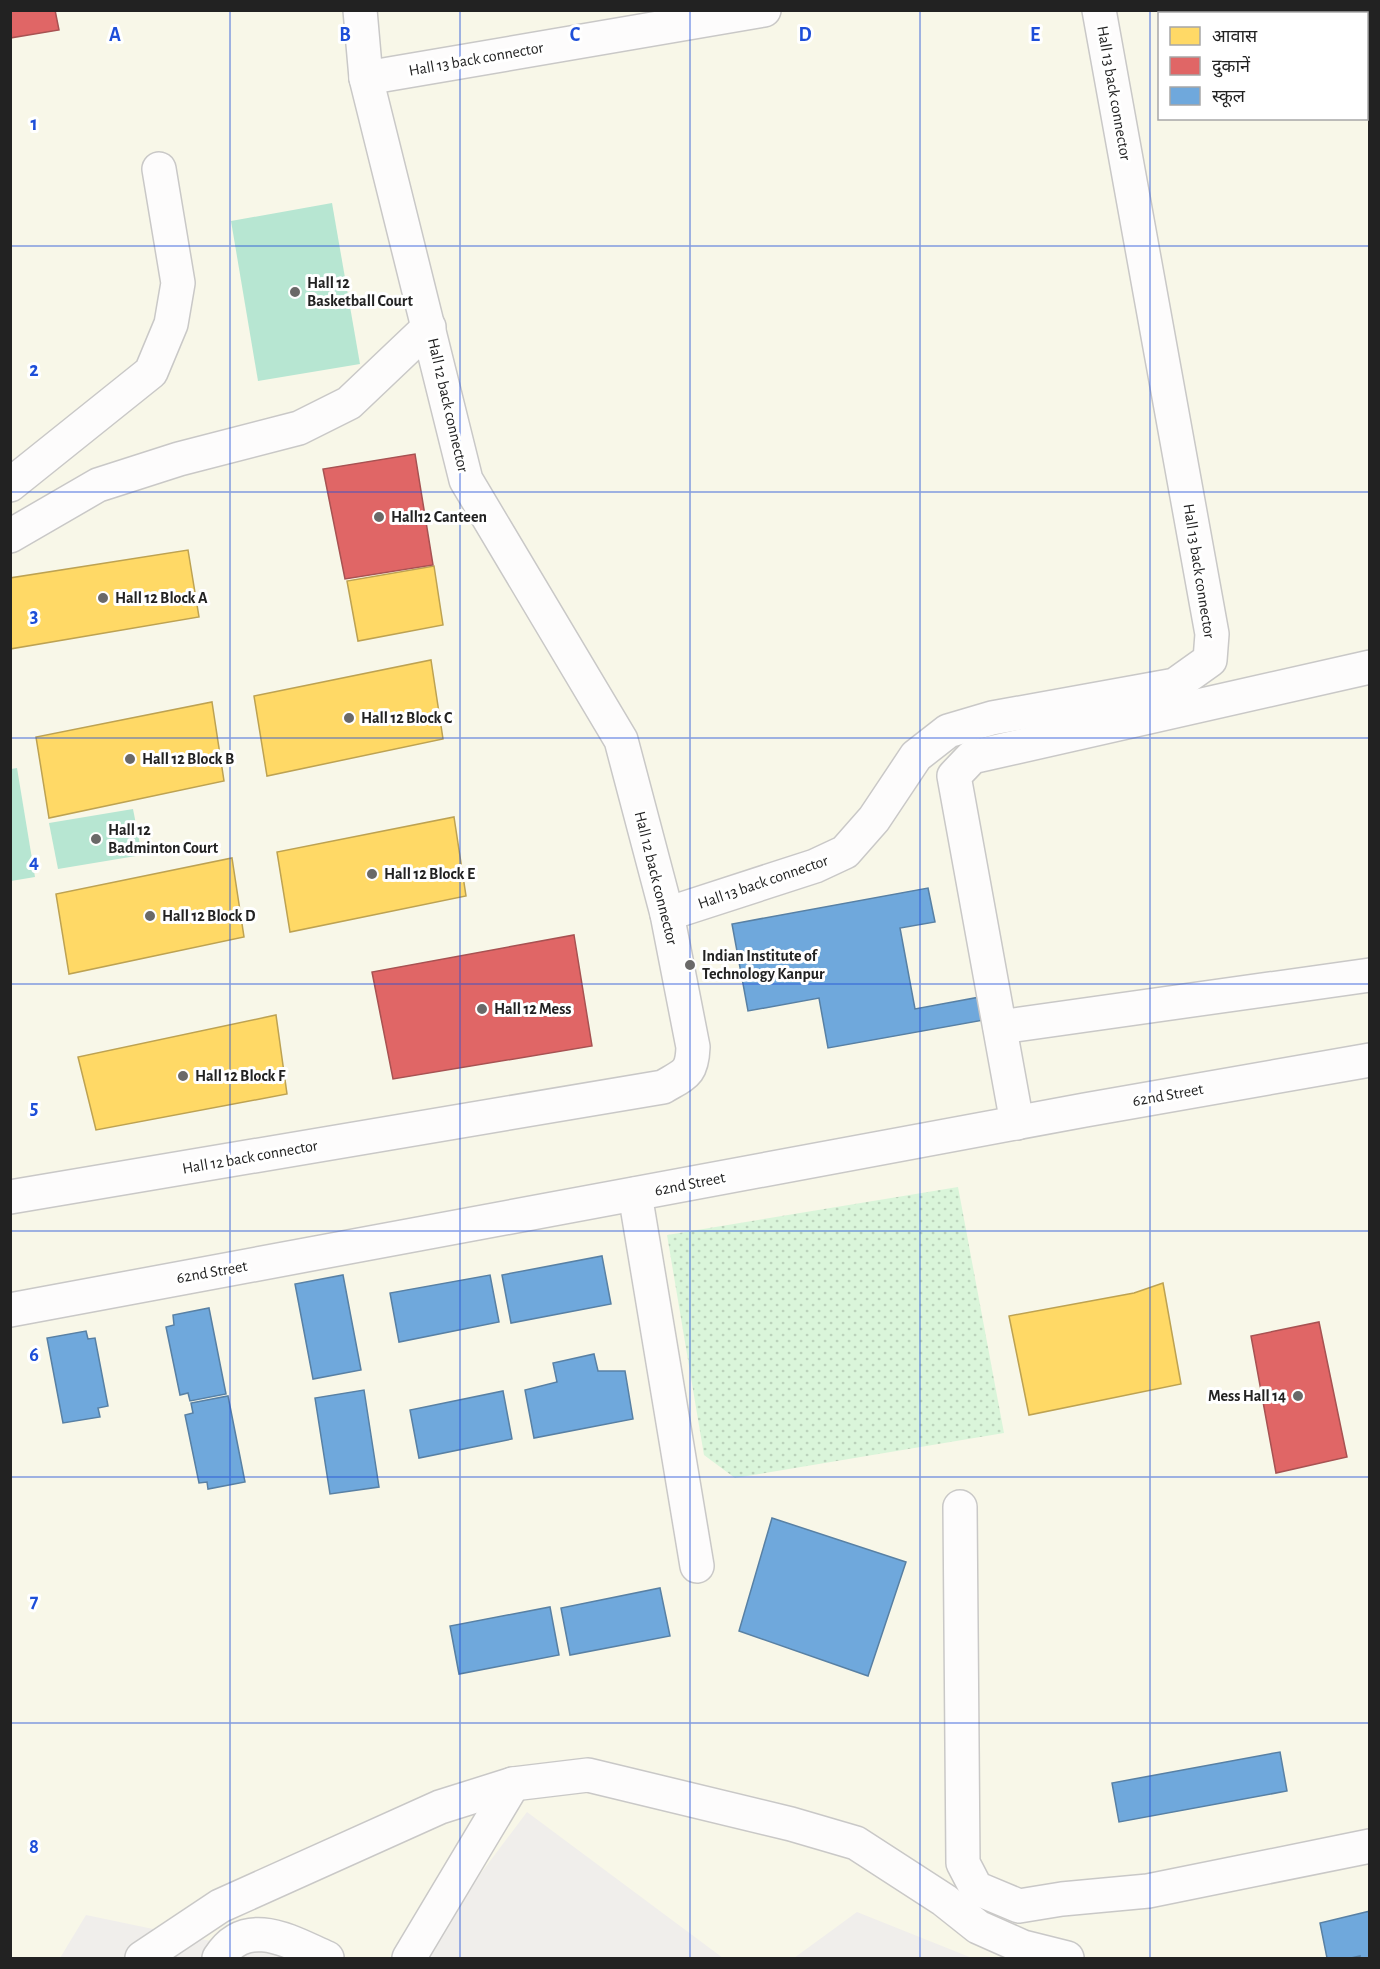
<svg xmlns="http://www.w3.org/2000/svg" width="1380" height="1969" font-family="'Alegreya Sans','Noto Sans Devanagari',sans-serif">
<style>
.education{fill:#f8f7e8;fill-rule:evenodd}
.park{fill:url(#park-dots)}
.pitch{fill:#b7e6d2}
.homes{fill:#ffd966;stroke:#bda252;stroke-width:1.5}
.shops{fill:#e06666;stroke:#a75252;stroke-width:1.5}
.schools{fill:#6fa8dc;stroke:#5880a4;stroke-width:1.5}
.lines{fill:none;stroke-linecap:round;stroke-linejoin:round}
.minor-casing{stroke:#c9c8c7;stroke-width:36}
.minor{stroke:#fdfcfc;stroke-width:33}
.grid{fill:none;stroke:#1d4ed8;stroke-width:1.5;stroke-opacity:0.55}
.poi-dot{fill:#6a6968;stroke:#fff;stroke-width:2}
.labels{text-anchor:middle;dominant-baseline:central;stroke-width:6;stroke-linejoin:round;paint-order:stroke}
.street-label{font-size:16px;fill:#222;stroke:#fff}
.poi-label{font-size:16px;font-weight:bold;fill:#222;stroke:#fff;text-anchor:start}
.grid-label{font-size:20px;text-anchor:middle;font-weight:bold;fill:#1d4ed8;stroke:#fff;stroke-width:6;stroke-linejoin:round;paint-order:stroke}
</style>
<defs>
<pattern id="park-dots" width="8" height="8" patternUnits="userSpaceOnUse" patternTransform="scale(1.5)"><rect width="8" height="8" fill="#daf5da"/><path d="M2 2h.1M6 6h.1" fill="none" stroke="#bbd2bb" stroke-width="1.8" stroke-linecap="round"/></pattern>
</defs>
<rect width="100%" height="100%" fill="#f0eeeb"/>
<path class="education" d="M11,11h1358v1947h-397l-115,-46 -63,46h-71l-196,-146 -110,146h-125l-206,-43 -26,43h-49zM1160,14h206v104h-206z"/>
<path class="park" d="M958,1187l46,246 -269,45 -31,-23 -37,-220z"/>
<g class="pitch">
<path d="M332,203l28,161 -102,17 -27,-160z"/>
<path d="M17,768l18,109 -24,4v-112z"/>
<path d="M133,809l9,46 -84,14 -9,-46z"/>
</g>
<g class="homes">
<path d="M188,550l11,67 -189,32v-71z"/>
<path d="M434,566l9,59 -85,16 -11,-60z"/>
<path d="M431,660l12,79 -176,37 -13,-80z"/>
<path d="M212,702l12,79 -175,37 -13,-81z"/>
<path d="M454,817l12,79 -176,36 -13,-80z"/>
<path d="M232,858l12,79 -175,37 -13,-80z"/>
<path d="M276,1015l11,79 -191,36 -18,-73z"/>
<path d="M1163,1283l18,101 -152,31 -20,-99 125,-23z"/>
</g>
<g class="shops">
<path d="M10,10h45l4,20 -49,8z"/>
<path d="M415,454l18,111 -88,14 -22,-110z"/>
<path d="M574,935l18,111 -199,33 -21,-107z"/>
<path d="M1319,1322l28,135 -71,16 -25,-137z"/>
</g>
<g class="schools">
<path d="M928,888l7,34 -35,6 15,81 65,-12 4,23 -156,28 -9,-50 -71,13 -16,-87z"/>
<path d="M602,1256l9,48 -100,19 -9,-48z"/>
<path d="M343,1275l18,95 -48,9 -18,-95z"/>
<path d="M490,1275l9,47 -100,20 -9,-49z"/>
<path d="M209,1308l17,86 -36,7 -2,-8 -8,2 -14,-68 8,-2 -1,-10z"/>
<path d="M86,1331l2,8 7,-1 13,68 -10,2 2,9 -37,6 -16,-85z"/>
<path d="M594,1354l4,17h27l8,48 -99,19 -9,-48 32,-8 -4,-19z"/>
<path d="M364,1390l15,97 -49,7 -15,-96z"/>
<path d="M503,1391l9,48 -93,19 -9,-48z"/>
<path d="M228,1396l17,86 -37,7 -1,-7 -8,1 -14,-68 8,-2 -2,-10z"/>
<path d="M772,1518l134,44 -38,114 -129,-45z"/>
<path d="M660,1588l10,48 -100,19 -9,-47z"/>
<path d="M550,1607l9,48 -100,19 -9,-48z"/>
<path d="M1280,1752l7,39 -168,31 -7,-39z"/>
<path d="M1370,1911v47h-10v-2l-9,2h-24l-7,-35z"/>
</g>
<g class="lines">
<defs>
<g id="minor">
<path d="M366,78l398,-68"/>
<path d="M10,485l141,-113 20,-48 7,-41 -19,-114"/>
<path d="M10,536l88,-51 81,-26 120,-31 50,-25 80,-76"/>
<path d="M667,914l148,-48 30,-14 29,-33 42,-63 32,-25 44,-13 183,-33 35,-25 2,-26 -113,-624"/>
<path d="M1000,1027l370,-52"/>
<path d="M1017,1123l-63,-347 18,-19 398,-90"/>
<path d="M635,1194l62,372"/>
<path d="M10,1197l653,-110c22,-13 29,-13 30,-40l-26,-133 -46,-174 -155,-260 -100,-402 -6,-68"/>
<path d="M10,1310l1075,-200 285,-50"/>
<path d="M960,1507l3,356 13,25 43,18 43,-7 86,-8 222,-45"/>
<path d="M142,1958l78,-52 220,-99 73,-23 75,-9 203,49 65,19 88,57 34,27 45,20 44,11"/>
<path d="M219,1958c28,-44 73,-15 108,0"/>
<path d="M409,1958l104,-174"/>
</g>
</defs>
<use href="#minor" class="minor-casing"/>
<use href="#minor" class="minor"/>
</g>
<path class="grid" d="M230,10v1948M460,10v1948M690,10v1948M920,10v1948M1150,10v1948M10,246h1360M10,492h1360M10,738h1360M10,984h1360M10,1231h1360M10,1477h1360M10,1723h1360"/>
<g class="poi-dot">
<circle cx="295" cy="292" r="6"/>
<circle cx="379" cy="517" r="6"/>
<circle cx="103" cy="598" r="6"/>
<circle cx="349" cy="718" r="6"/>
<circle cx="130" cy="759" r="6"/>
<circle cx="96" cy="839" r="6"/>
<circle cx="372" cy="874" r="6"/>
<circle cx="150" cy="916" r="6"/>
<circle cx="690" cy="965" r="6"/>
<circle cx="482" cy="1009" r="6"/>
<circle cx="183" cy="1076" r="6"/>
<circle cx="1298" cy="1396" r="6"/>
</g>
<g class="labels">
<g class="street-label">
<text transform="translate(476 59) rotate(-10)">Hall 13 back connector</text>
<text transform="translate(1114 93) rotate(80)">Hall 13 back connector</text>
<text transform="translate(448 405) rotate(77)">Hall 12 back connector</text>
<text transform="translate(1199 571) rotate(81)">Hall 13 back connector</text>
<text transform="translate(656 878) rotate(76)">Hall 12 back connector</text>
<text transform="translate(763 882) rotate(-19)">Hall 13 back connector</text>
<text transform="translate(1168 1095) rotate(-10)">62nd Street</text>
<text transform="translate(250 1157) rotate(-10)">Hall 12 back connector</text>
<text transform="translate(690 1184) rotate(-11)">62nd Street</text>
<text transform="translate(212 1272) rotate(-10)">62nd Street</text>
</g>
<g class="poi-label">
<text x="307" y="283">Hall 12<tspan x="307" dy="18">Basketball Court</tspan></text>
<text x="391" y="517">Hall12 Canteen</text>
<text x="115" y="598">Hall 12 Block A</text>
<text x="361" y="718">Hall 12 Block C</text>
<text x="142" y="759">Hall 12 Block B</text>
<text x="108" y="830">Hall 12<tspan x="108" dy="18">Badminton Court</tspan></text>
<text x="384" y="874">Hall 12 Block E</text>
<text x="162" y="916">Hall 12 Block D</text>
<text x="702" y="956">Indian Institute of<tspan x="702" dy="18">Technology Kanpur</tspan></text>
<text x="494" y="1009">Hall 12 Mess</text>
<text x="195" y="1076">Hall 12 Block F</text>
<text x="1286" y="1396" text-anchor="end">Mess Hall 14</text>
</g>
</g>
<g class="grid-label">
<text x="115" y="41">A</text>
<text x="345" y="41">B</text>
<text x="575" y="41">C</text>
<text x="805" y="41">D</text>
<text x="1035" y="41">E</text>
<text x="34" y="130">1</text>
<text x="34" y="376">2</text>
<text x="34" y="622">3</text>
<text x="34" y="868">4</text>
<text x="34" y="1114">5</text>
<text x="34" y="1361">6</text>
<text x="34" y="1607">7</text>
<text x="34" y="1853">8</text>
</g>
<rect width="1380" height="1969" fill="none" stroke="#222222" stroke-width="24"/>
<rect x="1158" y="12" width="210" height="108" fill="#ffffff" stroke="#a7a7a7" stroke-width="1.5"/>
<rect x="1170" y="27" width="30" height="18" fill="#ffd966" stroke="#a7a7a7" stroke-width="1.5"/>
<text x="1212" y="42" font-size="18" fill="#222222">आवास</text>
<rect x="1170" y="57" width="30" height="18" fill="#e06666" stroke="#a7a7a7" stroke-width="1.5"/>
<text x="1212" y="72" font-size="18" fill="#222222">दुकानें</text>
<rect x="1170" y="87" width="30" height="18" fill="#6fa8dc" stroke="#a7a7a7" stroke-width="1.5"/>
<text x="1212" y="102" font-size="18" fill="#222222">स्कूल</text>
</svg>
